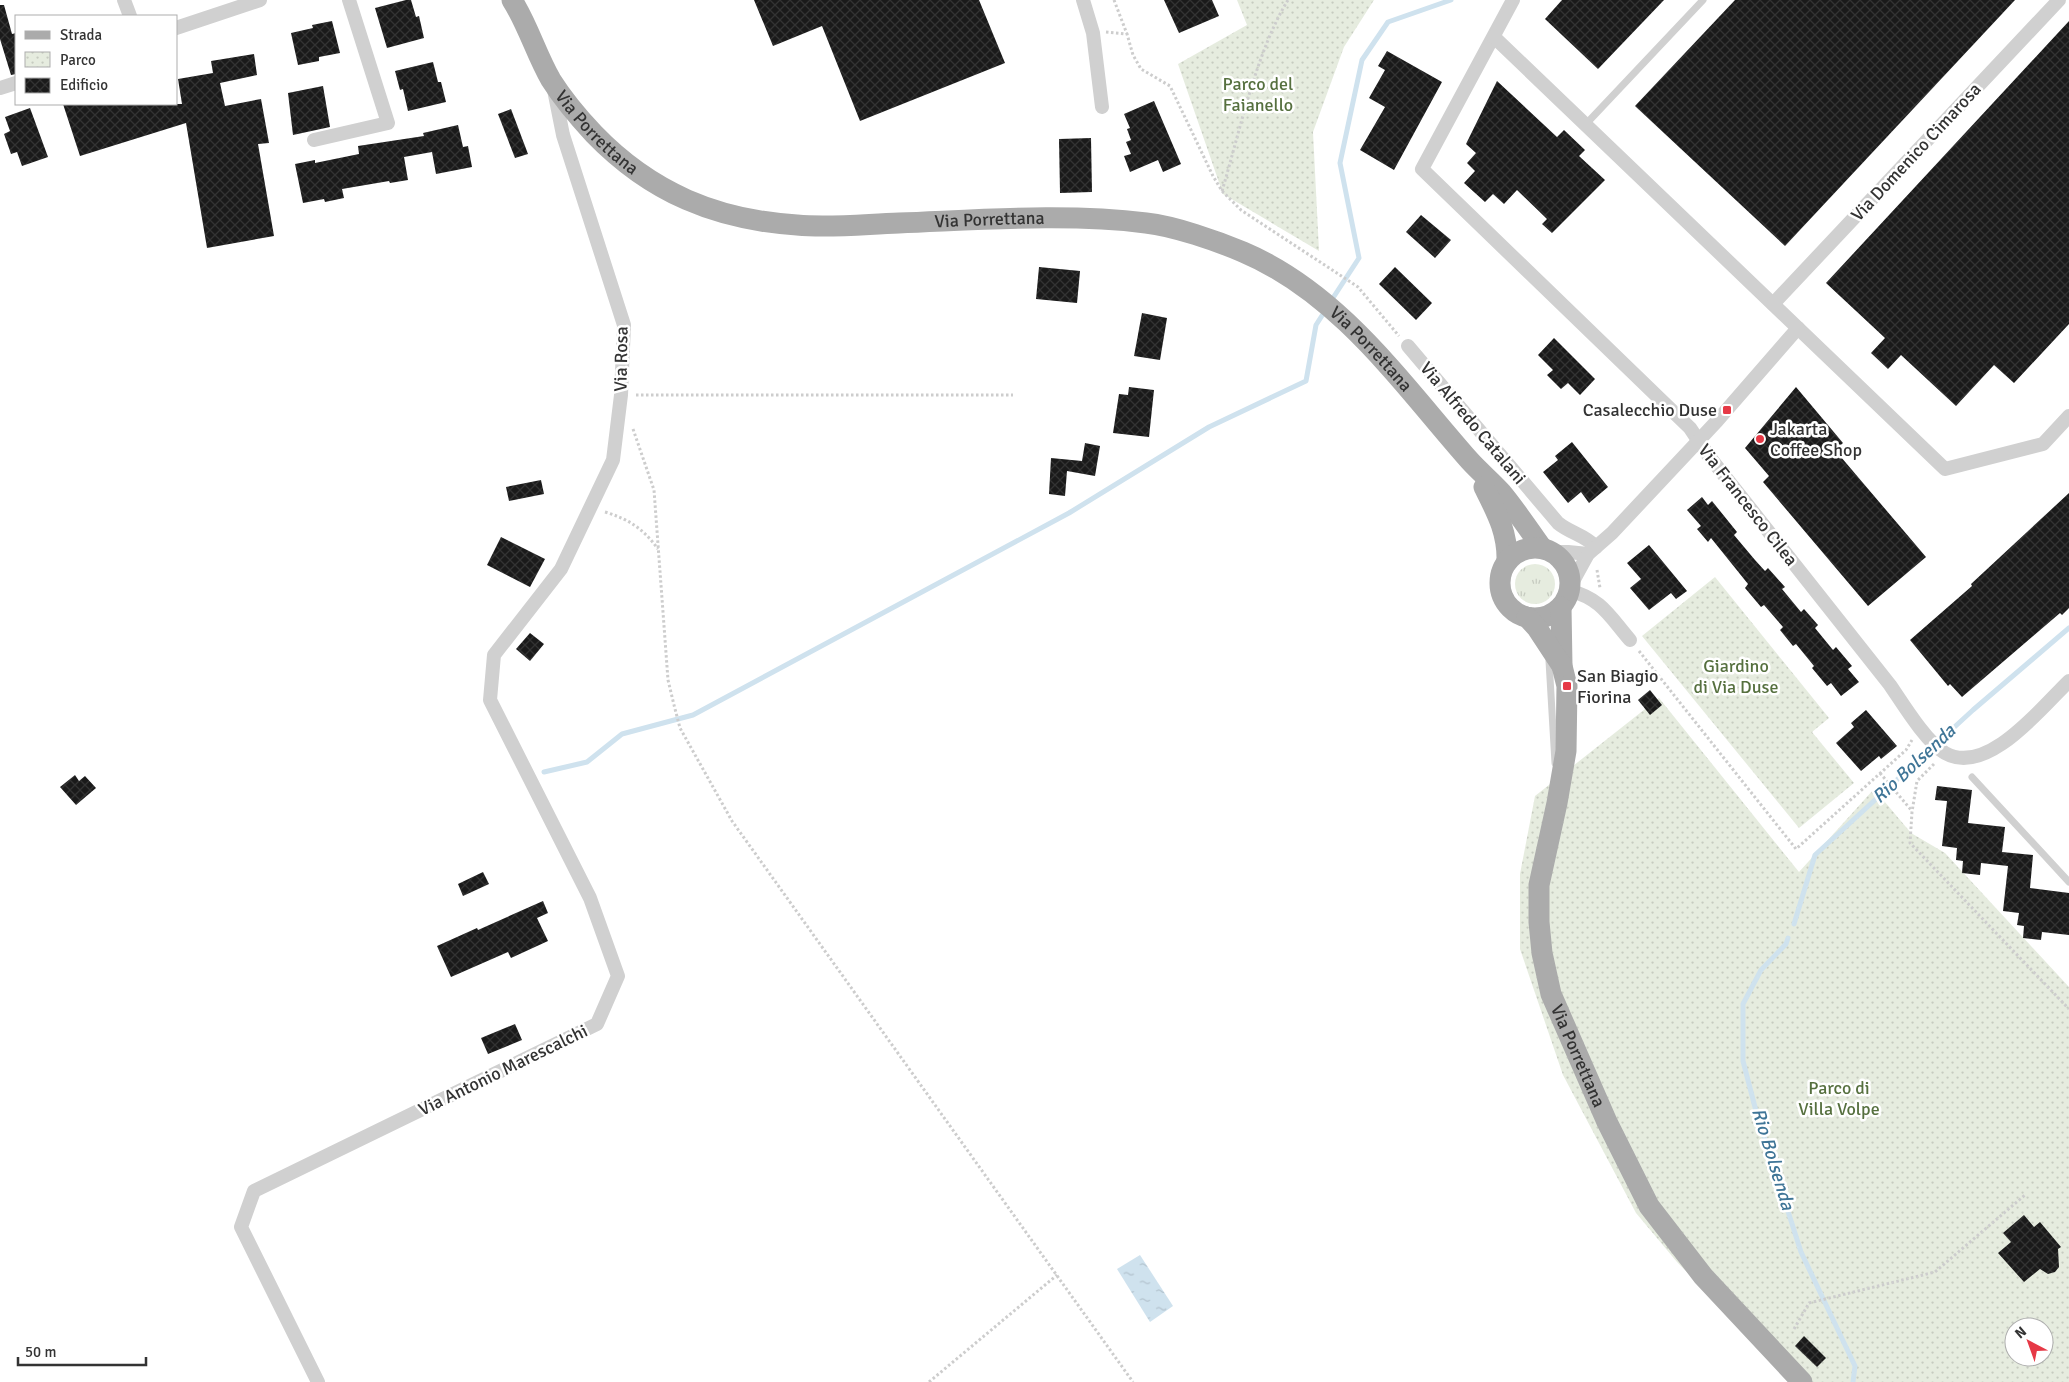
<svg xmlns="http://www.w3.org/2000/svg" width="2069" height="1382" font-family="Signika,sans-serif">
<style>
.grass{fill:url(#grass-tufts)}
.park{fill:url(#park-dots);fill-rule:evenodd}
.water{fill:url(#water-ripples)}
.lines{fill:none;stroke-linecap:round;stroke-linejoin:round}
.stream{stroke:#cfe2ee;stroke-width:5}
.building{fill:url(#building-cross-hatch)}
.path{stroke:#cdcdcd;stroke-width:3;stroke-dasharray:2.5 2.5;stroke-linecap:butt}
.service{stroke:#d0d0d0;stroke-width:7}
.minor{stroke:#d0d0d0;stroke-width:14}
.primary{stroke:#ababab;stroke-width:21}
.poi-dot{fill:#e63946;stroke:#fff;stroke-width:2}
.labels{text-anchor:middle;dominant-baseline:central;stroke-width:5;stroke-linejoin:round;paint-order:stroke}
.park-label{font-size:18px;fill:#56703f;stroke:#fff}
.street-label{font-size:18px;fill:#333;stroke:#fff}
.poi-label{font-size:18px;fill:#333;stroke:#fff;text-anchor:start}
.water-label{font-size:19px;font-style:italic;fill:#3f7597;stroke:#fff}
</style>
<defs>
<pattern id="grass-tufts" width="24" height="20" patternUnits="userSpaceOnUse" patternTransform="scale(1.25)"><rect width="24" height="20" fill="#e6ecdf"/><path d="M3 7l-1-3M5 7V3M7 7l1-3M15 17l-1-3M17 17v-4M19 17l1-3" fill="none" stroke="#c6cbc0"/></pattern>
<pattern id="park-dots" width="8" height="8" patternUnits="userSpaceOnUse" patternTransform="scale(1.25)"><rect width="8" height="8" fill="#e6ecdf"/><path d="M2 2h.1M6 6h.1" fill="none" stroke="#c6cbc0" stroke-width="1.8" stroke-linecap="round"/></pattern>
<pattern id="water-ripples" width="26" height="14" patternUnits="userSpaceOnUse" patternTransform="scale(1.25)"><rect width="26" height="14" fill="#cfe2ee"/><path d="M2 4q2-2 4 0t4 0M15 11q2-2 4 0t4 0" fill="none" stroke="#b2c2cd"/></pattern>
<pattern id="building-cross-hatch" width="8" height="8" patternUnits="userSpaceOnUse" patternTransform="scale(1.25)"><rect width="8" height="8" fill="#1a1a1a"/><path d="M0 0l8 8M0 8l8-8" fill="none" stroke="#333"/></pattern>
</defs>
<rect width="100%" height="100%" fill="#fff"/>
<circle class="grass" cx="1535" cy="584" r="20"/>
<g class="park">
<path d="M1237,0h137l-30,47 -31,85 6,119 -96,-57 -45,-130 69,-39z"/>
<path d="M1715,577l114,141 -17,14 42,51 -55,45 -157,-192z"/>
<path d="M1659,698l140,174 75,-83 37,44 34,20 124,134v395h-269l-71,-67 -52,-53 -41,-49 -73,-138 -43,-126v-75l15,-78zM2014,1327h30v30h-30z"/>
</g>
<path class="water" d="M1140,1255l33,51 -23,16 -33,-53z"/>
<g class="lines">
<g class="stream">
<path d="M1331,301l28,-43 -19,-95 22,-103 26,-38 63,-22"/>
<path d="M544,772l43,-10 35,-28 71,-19 376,-202 140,-86 97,-46 10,-56 9,-14"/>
<path d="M1794,924l21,-69 158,-145 96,-82"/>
<path d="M1788,938l-2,6 -25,26 -18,34v57l13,50 45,141 54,114 -2,16"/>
</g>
</g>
<g class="building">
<path d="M406,0h5l5,17 3,-1 5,22 -37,10 -12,-40z"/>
<path d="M754,0h225l26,63 -145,58 -38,-95 -49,20z"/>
<path d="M1164,0h48l7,16 -40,17z"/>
<path d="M1562,0h102l-66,69 -53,-50z"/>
<path d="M1735,0h280l-230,246 -150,-140z"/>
<path d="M0,5h4l8,29 4,-1v41l-5,1 -11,-36z"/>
<path d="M332,21l8,32 -21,4v4l-21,4 -7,-32 22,-5 -1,-3z"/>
<path d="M2069,21v303l-55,59 -20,-18 -38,41 -55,-51 -13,14 -17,-16 14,-15 -59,-55z"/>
<path d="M1387,51l55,31 -48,88 -34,-20 25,-43 -16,-9 16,-28 -7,-4z"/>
<path d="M254,54l3,21 -37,8 5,23 36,-7 8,44 -11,1 16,92 -67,12 -21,-125 -106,33 -17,-52h119l-4,-25 35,-6 -2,-12z"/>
<path d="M433,62l5,20h3l5,20 -38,9 -5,-22 -3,1 -5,-19z"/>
<path d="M1497,81l60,56 7,-7 21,20 -6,6 26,24 -53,53 -10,-9 5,-5 -30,-29 -13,14 -11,-10 -8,8 -21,-19 11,-12 -8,-8 9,-10 -10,-9z"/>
<path d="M323,86l7,41 -37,8 -5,-42z"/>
<path d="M1154,101l27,63 -18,8 -5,-12 -28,12 -6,-16 7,-2 -5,-12 5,-2 -4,-11 3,-1 -6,-14z"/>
<path d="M30,108l18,49 -26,9 -5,-14 -6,2 -7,-20 6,-3 -5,-14z"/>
<path d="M511,109l17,45 -13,4 -17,-44z"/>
<path d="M458,125l5,22 5,-1 4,21 -36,7 -4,-22 -28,5 4,23 -18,3 -1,-2 -47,8 2,9 -19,4 -1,-3 -21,4 -8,-39 20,-4v3l44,-9 -1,-8 66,-10 -1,-3z"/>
<path d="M1091,138l1,54 -32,1 -1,-54z"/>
<path d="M1421,215l30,25 -16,18 -29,-26z"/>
<path d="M1039,267l41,4 -3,32 -41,-4z"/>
<path d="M1395,267l37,36 -16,17 -37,-36z"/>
<path d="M1142,313l25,5 -7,42 -26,-4z"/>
<path d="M1554,338l41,41 -15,16 -12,-12 -7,6 -14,-14 6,-5 -15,-15z"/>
<path d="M1129,387l25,3 -5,47 -36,-4 6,-39 9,1z"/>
<path d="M1796,387l47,56 -8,7 91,107 -58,49 -105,-124 6,-6 -24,-28z"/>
<path d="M1572,442l36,45 -19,16 -8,-11 -13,11 -25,-31 15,-12 -3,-4z"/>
<path d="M1085,443l15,3 -5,30 -28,-5 -2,25 -16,-2 2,-36 31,3z"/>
<path d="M541,480l3,14 -35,7 -3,-14z"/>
<path d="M2069,493v115l-7,7 -2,-2 -98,84 -12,-13 -2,2 -38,-46 62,-54 -1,-2z"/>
<path d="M1702,497l6,8 4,-4 25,31 -3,3 21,25 10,11 3,-3 17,19 -3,2 19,23 3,-3 14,16 -3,3 18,22 3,-3 16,19 -4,3 11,13 -18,14 -10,-13 -4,3 -15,-18 2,-2 -18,-22 -3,2 -13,-16 3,-3 -19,-22 -3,2 -16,-19 3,-4 -37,-46 -3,4 -11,-13 4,-3 -14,-16z"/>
<path d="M501,537l44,22 -15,28 -43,-22z"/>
<path d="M1649,545l38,46 -11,8 -5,-6 -22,17 -19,-22 11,-9 -14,-16z"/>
<path d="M530,633l14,11 -14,17 -14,-12z"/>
<path d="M1650,690l12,15 -12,10 -12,-15z"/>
<path d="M1866,710l31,36 -16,13 -2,-3 -18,15 -25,-28 18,-16 -3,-4z"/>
<path d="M75,775l4,6 6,-5 11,12 -20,17 -16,-18z"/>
<path d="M1937,786l35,4 -4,33 37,4 -3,25 31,3 -3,33 39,5v42l-27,-3 -1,8 -18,-2 1,-12 -7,-1 2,-12 -16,-2 5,-45 -27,-3 -1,12 -18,-2 1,-12 -7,-1 1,-12 -15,-2 5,-45 -12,-1z"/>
<path d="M483,872l6,12 -26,12 -5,-12z"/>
<path d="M543,901l5,12 -11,5 11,23 -37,17 -3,-6 -57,25 -14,-31 40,-18 1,2z"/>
<path d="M515,1024l7,16 -34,14 -7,-16z"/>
<path d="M2024,1215l10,12 6,-5 21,25 -3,2 1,18 -4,5 -7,2 -8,-5 -16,13 -26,-29 13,-11 -8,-9z"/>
<path d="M1804,1336l22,22 -9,9 -22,-21z"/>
</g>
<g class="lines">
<g class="path">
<path d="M1114,0l13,34"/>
<path d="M1106,32l21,2 6,21 8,14 29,17 43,90 9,15 19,19 117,77 41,49"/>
<path d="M1222,191c18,-60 34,-139 66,-191"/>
<path d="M636,395h377"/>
<path d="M633,429l21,61 14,190 6,25 6,23 52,93 401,561"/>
<path d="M605,512c23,7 38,16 53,37"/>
<path d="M1597,570l3,18"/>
<path d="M1639,651l157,198 110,-99 6,-10"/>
<path d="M1934,764l-17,17 -5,31 -2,31 159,166"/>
<path d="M1880,773l32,38"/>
<path d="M1794,1329l15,-26 126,-31 90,-77"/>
<path d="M929,1382l128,-107"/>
</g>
<g class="service">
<path d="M1586,124l117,-124"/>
<path d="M1552,658l-3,3 6,102"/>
<path d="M1972,777l97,105"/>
</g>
<g class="minor">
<path d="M124,0l6,16"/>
<path d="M1083,0l10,33 9,74"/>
<path d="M1513,0l-91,169 268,259 18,27 182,230c13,19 36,57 55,68 42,24 97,-46 124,-72"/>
<path d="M176,28l84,-28"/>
<path d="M1494,37l451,432 98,-25 26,-28"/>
<path d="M0,88l16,-5"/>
<path d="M314,140l74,-17 -39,-123"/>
<path d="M1773,304l286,-304"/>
<path d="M1408,346l150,177c12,10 27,12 38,24"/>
<path d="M1552,552h16l20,2"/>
<path d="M1571,585l17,-31 24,-21 105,-112 81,-93"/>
<path d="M1570,591c31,7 40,26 60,49"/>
<path d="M318,1382l-77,-155 13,-36 343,-167 21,-48 -28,-78 -100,-198 4,-45 67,-86 52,-109 8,-65 3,-70 -61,-190 -9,-45"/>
</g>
<g class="primary">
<path id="s1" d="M512,0c16,25 24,54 39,80 12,19 28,38 43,54 57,59 123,86 203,91 34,3 69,-1 102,-2 80,-3 168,-10 247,0 28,3 71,18 97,29 97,41 159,132 227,209 10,11 21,20 31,31 15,18 28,38 41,56"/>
<path d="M1484,487c13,26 24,46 23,75"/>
<circle cx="1535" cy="583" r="35"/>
<path id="s2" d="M1561,607l1,59 5,20 -1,65 -9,52 -18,82v37l3,31 9,41 56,128 42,84 54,70 99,106"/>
<path d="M1527,617l10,11 25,38"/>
</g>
</g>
<g class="poi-dot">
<rect x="1722" y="405" width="10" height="10" rx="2.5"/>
<circle cx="1760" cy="439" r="5"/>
<rect x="1562" y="681" width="10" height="10" rx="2.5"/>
</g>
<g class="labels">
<g class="park-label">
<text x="1258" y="84">Parco del<tspan x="1258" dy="21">Faianello</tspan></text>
<text x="1736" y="666">Giardino<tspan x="1736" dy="21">di Via Duse</tspan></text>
<text x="1839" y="1088">Parco di<tspan x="1839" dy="21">Villa Volpe</tspan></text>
</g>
<g class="street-label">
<text stroke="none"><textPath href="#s1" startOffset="159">Via Porrettana</textPath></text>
<text transform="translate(1916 152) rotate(-47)">Via Domenico Cimarosa</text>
<text stroke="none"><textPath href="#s1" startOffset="579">Via Porrettana</textPath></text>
<text stroke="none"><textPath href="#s1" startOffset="999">Via Porrettana</textPath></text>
<text transform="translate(621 359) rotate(-89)">Via Rosa</text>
<text transform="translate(1473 423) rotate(50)">Via Alfredo Catalani</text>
<text transform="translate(1748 505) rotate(52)">Via Francesco Cilea</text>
<text stroke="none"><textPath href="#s2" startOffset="459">Via Porrettana</textPath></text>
<text transform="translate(503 1070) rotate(-26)">Via Antonio Marescalchi</text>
</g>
<g class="poi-label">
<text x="1717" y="410" text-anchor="end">Casalecchio Duse</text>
<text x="1770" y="429">Jakarta<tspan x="1770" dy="21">Coffee Shop</tspan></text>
<text x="1577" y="676">San Biagio<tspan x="1577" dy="21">Fiorina</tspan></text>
</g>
<g class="water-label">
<text transform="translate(1914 764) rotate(-43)">Rio Bolsenda</text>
<text transform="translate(1773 1159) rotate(73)">Rio Bolsenda</text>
</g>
</g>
<rect x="15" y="15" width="162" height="90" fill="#ffffff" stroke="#adadad"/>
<rect x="25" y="31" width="25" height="8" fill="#ababab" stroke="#adadad"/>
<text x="60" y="40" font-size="15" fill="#333333">Strada</text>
<rect x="25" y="52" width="25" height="15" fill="url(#park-dots)" stroke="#adadad"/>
<text x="60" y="65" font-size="15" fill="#333333">Parco</text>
<rect x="25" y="78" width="25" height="15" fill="url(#building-cross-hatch)" stroke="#adadad"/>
<text x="60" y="90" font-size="15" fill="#333333">Edificio</text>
<g transform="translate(2029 1342) rotate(319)"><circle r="24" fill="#ffffff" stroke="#adadad"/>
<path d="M0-4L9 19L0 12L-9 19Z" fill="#e63946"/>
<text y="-8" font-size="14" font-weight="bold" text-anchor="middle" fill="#333333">N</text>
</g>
<path d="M18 1357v8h128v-8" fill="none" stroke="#333333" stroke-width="2.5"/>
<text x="25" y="1357" font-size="15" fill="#333333" stroke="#ffffff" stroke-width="4" paint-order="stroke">50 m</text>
</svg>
